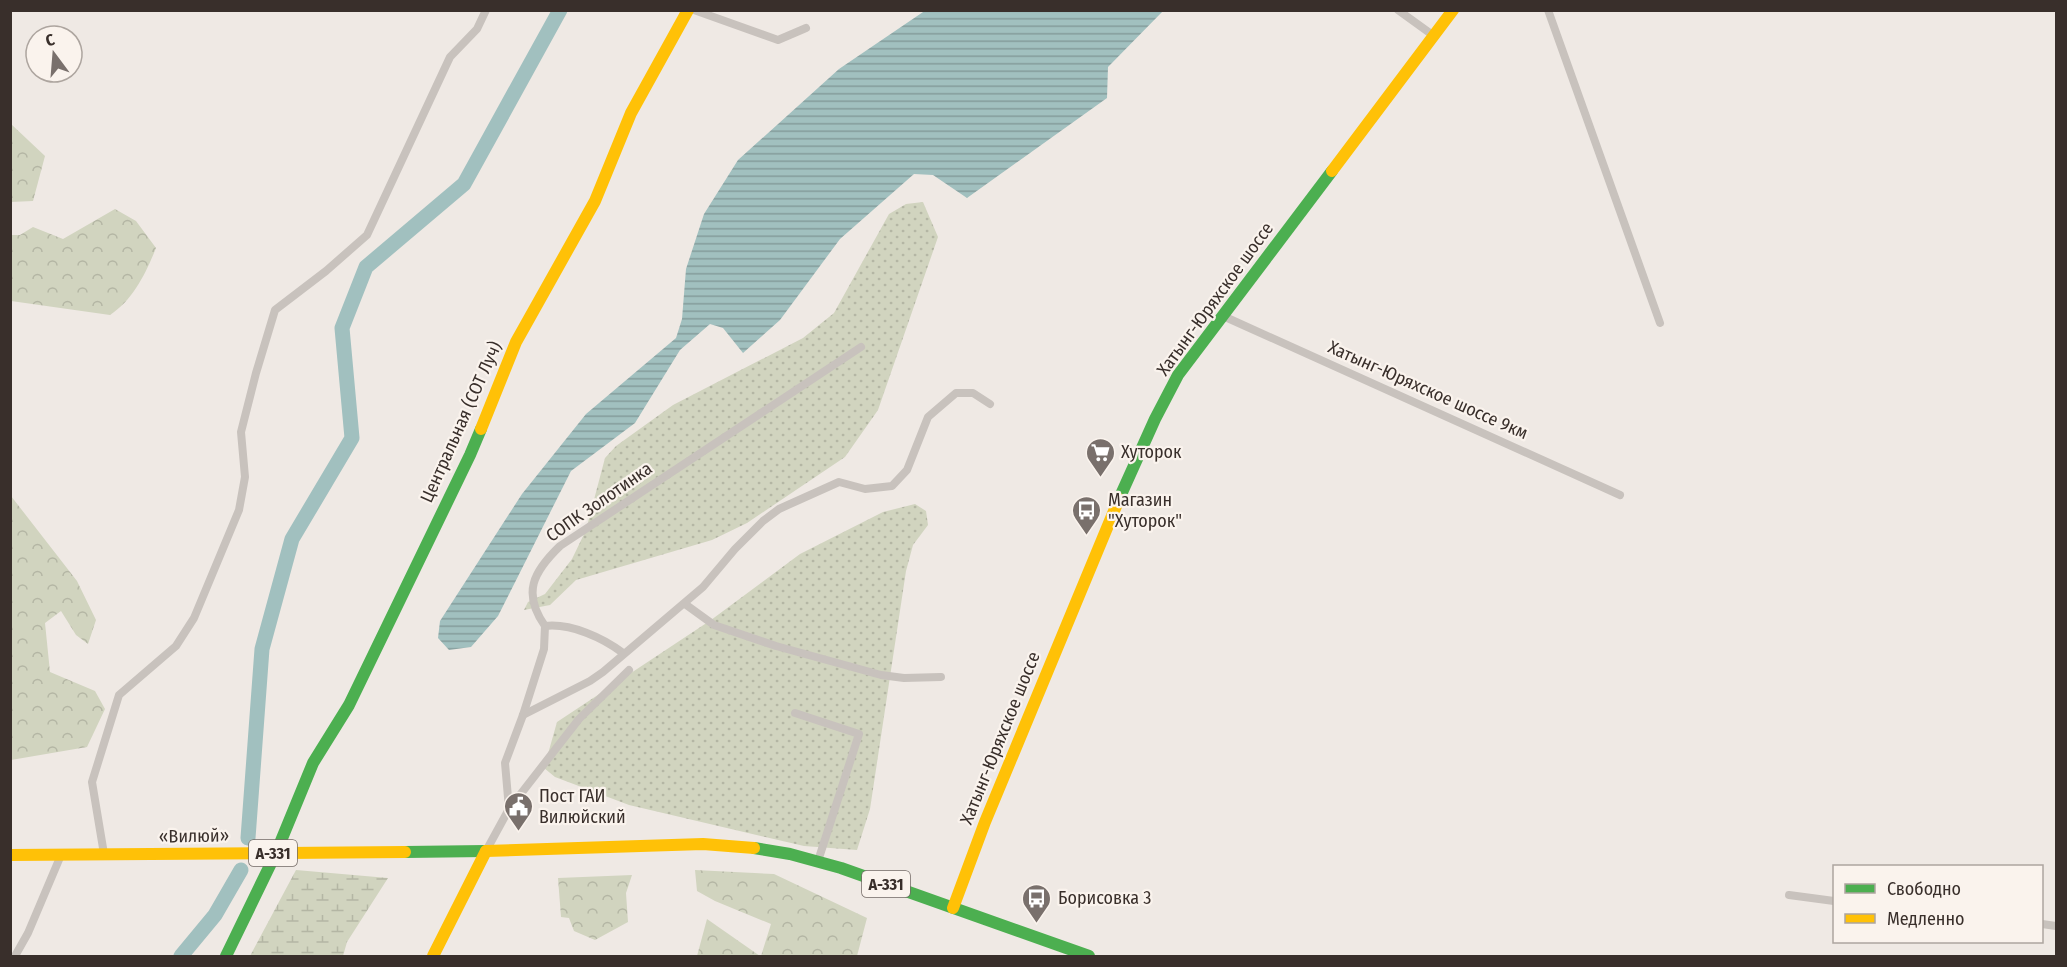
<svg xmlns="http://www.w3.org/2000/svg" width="2067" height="967" font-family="'Fira Sans Condensed',sans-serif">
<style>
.grass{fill:url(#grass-dots)}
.forest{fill:url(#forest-crowns)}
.wetland{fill:url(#wetland-marsh)}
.water{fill:url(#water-rules)}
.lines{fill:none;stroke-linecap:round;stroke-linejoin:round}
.river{stroke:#a1c0bf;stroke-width:15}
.street{stroke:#c8c2bd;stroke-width:8}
.fast{stroke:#4caf50;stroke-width:12}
.slow{stroke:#ffc107;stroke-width:12}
.labels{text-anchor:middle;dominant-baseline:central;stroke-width:4.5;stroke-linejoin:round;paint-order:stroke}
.shield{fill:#faf3ed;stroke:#736a65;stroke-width:1.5}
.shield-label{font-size:16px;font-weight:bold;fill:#392f2b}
.street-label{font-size:18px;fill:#392f2b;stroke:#faf3ed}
.poi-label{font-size:18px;fill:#392f2b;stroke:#faf3ed;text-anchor:start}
</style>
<defs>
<pattern id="grass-dots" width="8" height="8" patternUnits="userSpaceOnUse" patternTransform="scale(1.5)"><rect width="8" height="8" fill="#d1d4bf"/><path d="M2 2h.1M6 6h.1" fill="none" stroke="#b4b6a4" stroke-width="1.8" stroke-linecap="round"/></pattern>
<pattern id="forest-crowns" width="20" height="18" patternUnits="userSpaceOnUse" patternTransform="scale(1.5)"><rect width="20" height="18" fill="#d1d4bf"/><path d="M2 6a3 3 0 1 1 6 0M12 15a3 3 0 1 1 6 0" fill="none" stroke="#b4b6a4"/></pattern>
<pattern id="wetland-marsh" width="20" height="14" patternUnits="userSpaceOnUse" patternTransform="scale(1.5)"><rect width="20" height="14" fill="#d1d4bf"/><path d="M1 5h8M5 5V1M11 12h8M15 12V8" fill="none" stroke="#b4b6a4"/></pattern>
<pattern id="water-rules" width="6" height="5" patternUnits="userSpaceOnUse" patternTransform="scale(1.5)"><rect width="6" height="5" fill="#a1c0bf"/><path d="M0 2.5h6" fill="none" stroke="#849c9b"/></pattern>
</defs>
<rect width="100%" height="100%" fill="#efe9e4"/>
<g class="grass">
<path d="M923,202l15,35 -60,173 -33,47 -98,66 -35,17 -136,40 -26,25 -26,5 4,-8 17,-8 27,-35 14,-29 19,-72 11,-12 57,-41 130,-67 31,-25 55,-99 17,-10z"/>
<path d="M915,504l11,7 2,14 -15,20 -7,26 -36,238 -13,41 -53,-4 -175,-41 -74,-28 -11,-9 13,-46 154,-102 89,-66 83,-42z"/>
</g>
<g class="forest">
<path d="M11,124l34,32 -12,45 -22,1z"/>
<path d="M115,209l21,12 20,27c-10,25 -23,52 -46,67l-99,-14v-66h9l13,-8 30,12z"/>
<path d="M11,496l66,85 19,39 -8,24 -12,-9 -15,-24 -16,12 5,49 45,19 10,18 -18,38 -76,13z"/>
<path d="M695,870l79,4 93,44 -10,38h-96l10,-32 -56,-23 -18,-10z"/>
<path d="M632,875l-6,18 2,29 -33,18 -21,-9 -5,-13 -8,-1 -3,-39z"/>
<path d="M707,919l53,37h-63z"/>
</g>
<path class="wetland" d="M296,870l92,8 -41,64 -4,14h-93z"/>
<path class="water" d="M926,10l237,1 -55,56 -1,31 -140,100 -34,-23 -19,-1 -74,65 -60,81 -37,33 -20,-25 -13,-4 -30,26 -45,73 -64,48 -73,145 -27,31 -22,3 -11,-12 2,-17 82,-127 64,-80 90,-76 6,-19 4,-50 18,-55 34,-54 101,-91z"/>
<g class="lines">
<g class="river">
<path d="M248,838l14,-189 30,-110 60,-101 -10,-110 24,-61 98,-83 96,-174"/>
<path d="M181,956l34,-41 26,-45"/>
</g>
<g class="street">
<path d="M694,10l84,30 28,-12"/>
<path d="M1398,10l36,26"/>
<path d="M1548,10l112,313"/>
<path d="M1223,316l397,179"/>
<path d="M685,604l29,21 62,21 105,29 23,3 37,-1"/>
<path d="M545,626c26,-3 58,12 78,27"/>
<path d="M795,713l64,21 -41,127"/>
<path d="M523,715l67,-34 13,-9 100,-85 32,-38 28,-28 16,-12 60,-27 26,7 27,-3 15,-16 21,-53 28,-24h17l17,11"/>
<path d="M509,809l-4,-46 18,-48 21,-66 1,-23c-23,-33 -12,-54 15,-80l301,-199"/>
<path d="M486,851l23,-42 70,-90 50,-49"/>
<path d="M104,854l-12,-72 27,-87 57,-49 18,-28 45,-108 6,-33 -4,-45 15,-59 19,-63 51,-39 41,-36 83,-178 27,-28 9,-19"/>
<path d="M1789,895l45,6"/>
<path d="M2042,924l14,2"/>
<path d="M15,956l13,-23 33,-78"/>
</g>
<g class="fast">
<path d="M1119,499l36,-80 23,-44 154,-204"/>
<path d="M754,848l36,6 51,14 248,88"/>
<path d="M405,852l81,-1"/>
<path d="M226,956l50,-103 37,-90 36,-58 121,-250 11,-26"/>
</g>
<g class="slow">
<path d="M1332,171l121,-161"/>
<path d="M481,429l35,-87 79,-141 36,-88 57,-103"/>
<path d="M486,851l217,-7 51,4"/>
<path d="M10,855l395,-3"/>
<path d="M953,908l32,-86 134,-323"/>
<path d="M433,956l53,-105"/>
</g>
</g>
<defs>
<symbol id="supermarket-pin" viewBox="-11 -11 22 30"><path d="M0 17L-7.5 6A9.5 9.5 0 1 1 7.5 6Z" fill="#79706c" stroke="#faf3ed"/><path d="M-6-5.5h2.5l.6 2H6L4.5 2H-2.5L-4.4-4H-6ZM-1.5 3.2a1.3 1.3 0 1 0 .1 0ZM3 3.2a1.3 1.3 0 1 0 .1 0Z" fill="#fff"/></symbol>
<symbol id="bus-pin" viewBox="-11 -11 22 30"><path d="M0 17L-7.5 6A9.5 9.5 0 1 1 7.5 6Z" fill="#79706c" stroke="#faf3ed"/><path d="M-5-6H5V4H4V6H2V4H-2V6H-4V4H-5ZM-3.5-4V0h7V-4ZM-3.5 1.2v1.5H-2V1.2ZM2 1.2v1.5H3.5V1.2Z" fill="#fff"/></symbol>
<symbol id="civic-pin" viewBox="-11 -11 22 30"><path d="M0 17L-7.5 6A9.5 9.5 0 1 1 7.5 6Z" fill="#79706c" stroke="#faf3ed"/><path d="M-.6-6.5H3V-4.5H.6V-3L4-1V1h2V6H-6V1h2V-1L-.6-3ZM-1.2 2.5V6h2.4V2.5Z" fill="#fff"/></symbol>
</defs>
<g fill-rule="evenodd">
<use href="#supermarket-pin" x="1084" y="436" width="33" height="45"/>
<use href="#bus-pin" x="1070" y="494" width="33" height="45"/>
<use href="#civic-pin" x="502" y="790" width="33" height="45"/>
<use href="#bus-pin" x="1020" y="882" width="33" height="45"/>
</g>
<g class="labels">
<g class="shield">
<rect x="249" y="840" width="48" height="26" rx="4.5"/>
<rect x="862" y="871" width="48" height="26" rx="4.5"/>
</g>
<g class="shield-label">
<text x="273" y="853">А-331</text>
<text x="886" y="884">А-331</text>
</g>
<g class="street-label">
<text transform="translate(1215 299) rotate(-54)">Хатынг-Юряхское шоссе</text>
<text transform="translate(1428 390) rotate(24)">Хатынг-Юряхское шоссе 9км</text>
<text transform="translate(461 422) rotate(-66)">Центральная (СОТ Луч)</text>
<text transform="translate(599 502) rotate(-35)">СОПК Золотинка</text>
<text transform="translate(1000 738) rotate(-68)">Хатынг-Юряхское шоссе</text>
<text transform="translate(194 836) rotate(-1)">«Вилюй»</text>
</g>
<g class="poi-label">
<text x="1121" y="452">Хуторок</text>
<text x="1108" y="500">Магазин<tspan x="1108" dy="21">"Хуторок"</tspan></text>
<text x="539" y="796">Пост ГАИ<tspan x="539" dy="21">Вилюйский</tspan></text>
<text x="1058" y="898">Борисовка 3</text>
</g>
</g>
<rect width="2067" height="967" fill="none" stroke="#392f2b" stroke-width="24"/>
<rect x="1833" y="865" width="210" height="78" fill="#faf3ed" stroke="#ada59f" stroke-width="1.5"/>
<rect x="1845" y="884" width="30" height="9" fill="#4caf50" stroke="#ada59f" stroke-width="1.5"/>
<text x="1887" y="895" font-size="18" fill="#392f2b">Свободно</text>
<rect x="1845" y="914" width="30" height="9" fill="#ffc107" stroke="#ada59f" stroke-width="1.5"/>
<text x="1887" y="925" font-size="18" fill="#392f2b">Медленно</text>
<g transform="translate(54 54) rotate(344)"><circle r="28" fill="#faf3ed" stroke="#ada59f" stroke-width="1.5"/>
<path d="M0-4.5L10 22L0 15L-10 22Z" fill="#79706c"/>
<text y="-9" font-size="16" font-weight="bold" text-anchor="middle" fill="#392f2b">С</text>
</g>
</svg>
